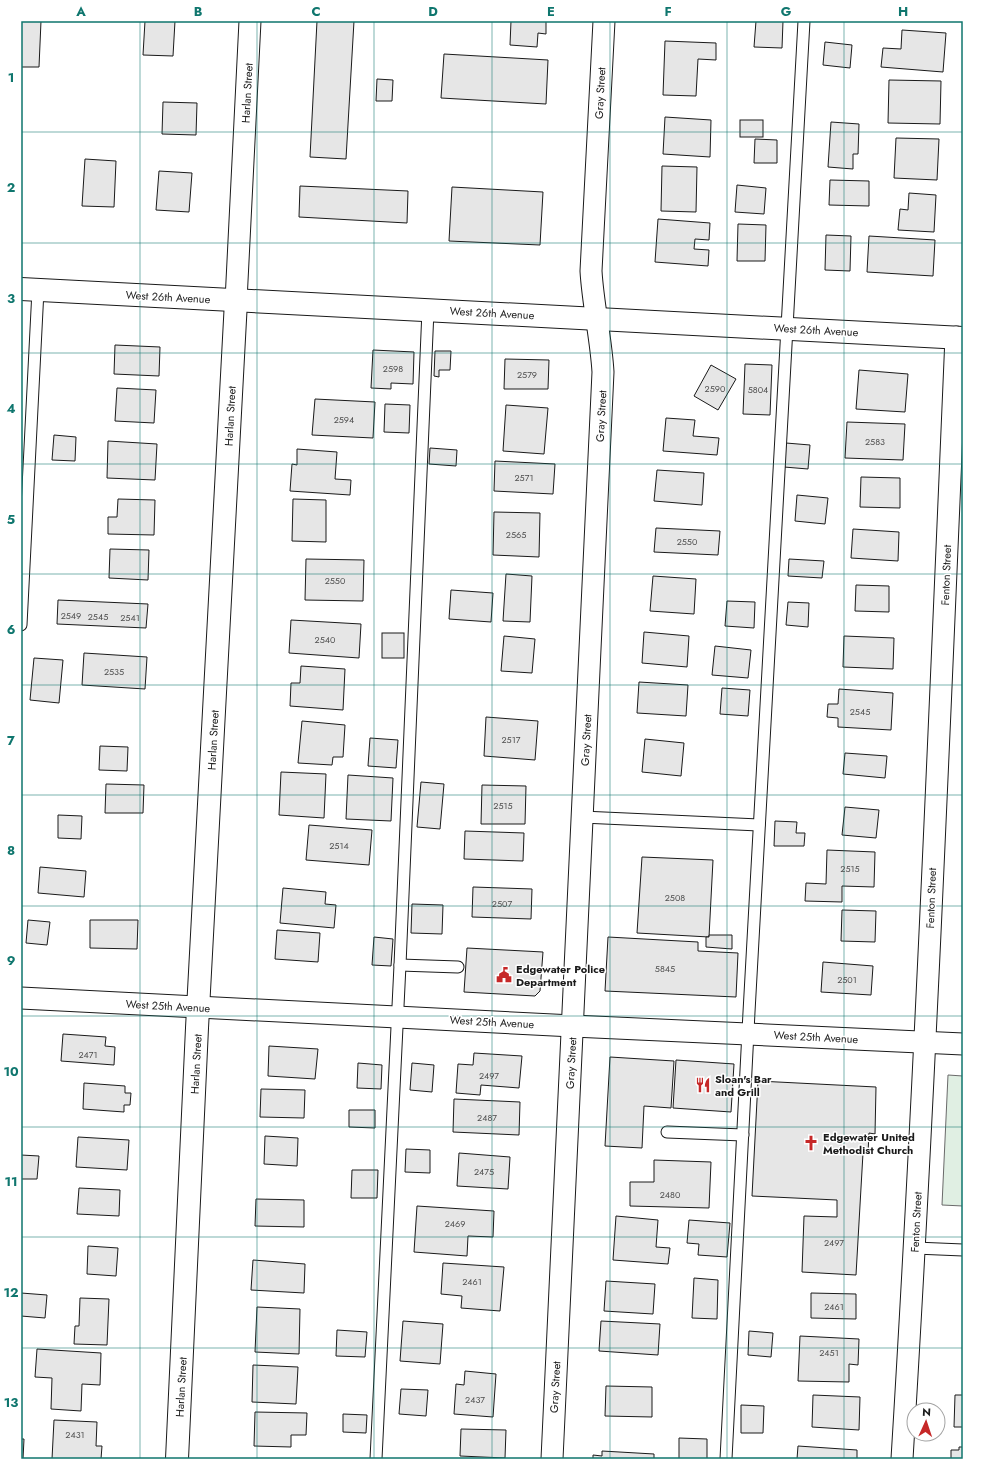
<svg xmlns="http://www.w3.org/2000/svg" width="984" height="1480" font-family="Jost,sans-serif">
<style>
.green{fill:#e0efe3;stroke:#6a6a6a}
.building{fill:#e6e6e6;stroke:#1a1a1a}
.lines{fill:none;stroke-linecap:round;stroke-linejoin:round}
.lane-casing{stroke:#1a1a1a;stroke-width:13}
.street-casing{stroke:#1a1a1a;stroke-width:23}
.secondary-casing{stroke:#1a1a1a;stroke-width:24}
.lane{stroke:#fff;stroke-width:11}
.street{stroke:#fff;stroke-width:21}
.secondary{stroke:#fff;stroke-width:22}
.grid{fill:none;stroke:#0f766e;stroke-width:1;stroke-opacity:0.55}
.labels{text-anchor:middle;dominant-baseline:central;stroke-width:3;stroke-linejoin:round;paint-order:stroke}
.number-label{font-size:9px;fill:#4d4d4d}
.street-label{font-size:11px;fill:#1a1a1a;stroke:#fff}
.poi-label{font-size:11px;font-weight:bold;fill:#1a1a1a;stroke:#fff;text-anchor:start}
.neatline{fill:none;stroke:#0f766e;stroke-width:1.5}
.grid-label{font-size:13px;text-anchor:middle;font-weight:bold;fill:#0f766e}
</style>
<rect width="100%" height="100%" fill="#fff"/>
<path class="green" d="M948,1075l15,1v130l-21,-1z"/>
<g class="building">
<path d="M21,21h20l-2,46h-18z"/>
<path d="M145,21h30l-2,35 -30,-1z"/>
<path d="M317,21h37l-8,138 -36,-2z"/>
<path d="M511,21h35v13l-8,-1 -1,14 -27,-2z"/>
<path d="M756,21h27l-1,27 -28,-1z"/>
<path d="M902,30l44,3 -3,39 -62,-5 2,-19 18,1z"/>
<path d="M665,41l51,2v17l-18,-1 -2,37 -33,-1z"/>
<path d="M825,42l27,3 -2,23 -27,-3z"/>
<path d="M444,54l104,6 -2,44 -105,-6z"/>
<path d="M377,79l16,1 -1,21h-16z"/>
<path d="M889,80l52,1 -1,43 -52,-1z"/>
<path d="M163,102l34,1 -1,32 -34,-1z"/>
<path d="M665,117l46,3 -1,37 -47,-3z"/>
<rect x="740" y="120" width="23" height="17"/>
<path d="M831,122l28,2 -1,30h-5v15l-25,-2z"/>
<path d="M896,138l43,1 -2,41 -43,-2z"/>
<path d="M755,139l22,1v23h-23z"/>
<path d="M85,159l31,2 -2,46 -32,-1z"/>
<path d="M662,166l35,1 -1,45 -35,-1z"/>
<path d="M159,171l33,2 -3,39 -33,-2z"/>
<path d="M830,180l39,1v25l-40,-1z"/>
<path d="M737,185l29,3 -2,26 -29,-2z"/>
<path d="M300,186l108,5 -1,32 -108,-6z"/>
<path d="M452,187l91,5 -3,53 -91,-4z"/>
<path d="M909,193l27,2 -2,37 -36,-2 2,-21 8,1z"/>
<path d="M658,219l52,4 -1,17 -14,-1 -1,10 15,1 -1,16 -53,-4z"/>
<path d="M738,224l28,1 -1,36h-28z"/>
<path d="M826,235l25,1 -1,35 -25,-1z"/>
<path d="M869,236l66,4 -2,36 -66,-4z"/>
<path d="M115,345l45,2 -1,29 -45,-2z"/>
<path d="M373,350l41,2 -1,32 -22,-1v6l-20,-1z"/>
<path d="M435,351h16l-1,19h-11v7l-5,-1z"/>
<path d="M505,359l44,1 -1,29h-44z"/>
<path d="M745,364l27,1 -2,50 -27,-1z"/>
<path d="M711,365l25,14 -18,31 -24,-14z"/>
<path d="M859,370l49,4 -3,38 -49,-3z"/>
<path d="M117,388l39,2 -2,33 -39,-2z"/>
<path d="M315,399l60,3 -2,36 -61,-3z"/>
<path d="M385,404l25,1 -1,28 -25,-1z"/>
<path d="M506,405l42,3 -4,46 -41,-3z"/>
<path d="M666,418l29,2 -2,16 26,2 -2,17 -54,-4z"/>
<path d="M847,422l58,2 -2,36 -58,-2z"/>
<path d="M54,435l22,2 -1,24 -23,-1z"/>
<path d="M108,441l49,3 -2,36 -48,-2z"/>
<path d="M786,443l24,2 -2,24 -24,-2z"/>
<path d="M430,448l27,2 -1,16 -27,-2z"/>
<path d="M297,449l40,3 -2,27 16,1 -1,15 -60,-4 2,-27 5,1z"/>
<path d="M495,461l60,3 -2,30 -59,-3z"/>
<path d="M657,470l47,3 -2,32 -48,-4z"/>
<path d="M861,477l39,1v30l-40,-1z"/>
<path d="M797,495l31,3 -3,26 -30,-3z"/>
<path d="M118,499l37,1 -1,35 -46,-1v-17h9z"/>
<path d="M293,499l33,1v42l-34,-1z"/>
<path d="M494,512l46,1 -1,44 -46,-2z"/>
<path d="M656,528l64,3 -2,24 -64,-3z"/>
<path d="M853,529l46,3 -1,29 -47,-3z"/>
<path d="M110,549l39,1 -1,30 -39,-2z"/>
<path d="M306,559l58,1 -1,41 -58,-1z"/>
<path d="M789,559l35,2 -2,17 -34,-2z"/>
<path d="M506,574l26,2 -2,46 -27,-1z"/>
<path d="M653,576l43,3 -2,35 -44,-3z"/>
<path d="M856,585l33,1v26l-34,-1z"/>
<path d="M451,590l42,3 -2,29 -42,-3z"/>
<path d="M58,600l90,4 -2,24 -89,-4z"/>
<path d="M727,601l28,1 -1,26 -29,-2z"/>
<path d="M788,602l21,1 -1,24 -22,-2z"/>
<path d="M291,620l70,4 -2,34 -70,-5z"/>
<path d="M644,632l45,4 -2,31 -45,-4z"/>
<rect x="382" y="633" width="22" height="25"/>
<path d="M504,636l31,3 -3,34 -31,-2z"/>
<path d="M844,636l50,2 -1,31 -50,-2z"/>
<path d="M715,646l36,4 -3,28 -36,-3z"/>
<path d="M84,653l63,4 -2,32 -63,-4z"/>
<path d="M34,658l29,2 -4,43 -29,-3z"/>
<path d="M301,666l44,3 -2,41 -53,-4 1,-23h9z"/>
<path d="M639,682l49,3 -2,31 -49,-3z"/>
<path d="M722,688l28,2 -2,26 -28,-2z"/>
<path d="M839,689l54,4 -2,37 -53,-3v-9l-11,-1 1,-13h10z"/>
<path d="M486,717l52,4 -3,39 -51,-4z"/>
<path d="M302,721l43,4 -2,32h-10l-1,8 -34,-2z"/>
<path d="M370,738l28,2 -2,28 -28,-2z"/>
<path d="M645,739l39,4 -3,33 -39,-4z"/>
<path d="M100,746l28,1 -1,24 -28,-1z"/>
<path d="M845,753l42,3 -2,22 -42,-4z"/>
<path d="M281,772l45,2 -2,44 -45,-3z"/>
<path d="M348,775l45,3 -2,43 -45,-2z"/>
<path d="M421,782l23,2 -4,45 -23,-2z"/>
<path d="M106,784l38,1 -1,28h-38z"/>
<path d="M482,785l44,1 -1,38h-44z"/>
<path d="M845,807l34,3 -3,28 -34,-3z"/>
<path d="M58,815l24,1 -1,23 -23,-1z"/>
<path d="M775,821l22,1 -1,11h9l-1,13h-30z"/>
<path d="M309,825l63,5 -3,35 -63,-5z"/>
<path d="M465,831l59,2 -1,28 -59,-2z"/>
<path d="M827,850l48,2 -1,35 -32,-1v16l-37,-1 1,-18 20,1z"/>
<path d="M642,857l71,3 -4,77 -72,-4z"/>
<path d="M40,867l46,4 -2,26 -46,-4z"/>
<path d="M473,887l59,2 -1,30 -59,-2z"/>
<path d="M283,888l43,4 -1,12 11,1 -2,23 -54,-5z"/>
<path d="M412,904l31,1 -1,29 -31,-1z"/>
<path d="M842,910l34,1 -1,31 -34,-1z"/>
<path d="M28,920l22,2 -3,23 -21,-2z"/>
<path d="M90,920h48l-1,29 -47,-1z"/>
<path d="M277,930l43,3 -2,29 -43,-3z"/>
<path d="M709,935h23v14l-26,-2v-10h3z"/>
<path d="M374,937l19,2 -2,27 -19,-1z"/>
<path d="M608,937l90,5v9l40,2 -2,44 -131,-6z"/>
<path d="M467,948l76,4 -3,39 -5,5 -71,-4z"/>
<path d="M823,962l50,4 -2,29 -50,-3z"/>
<path d="M63,1034l43,3 -1,9 10,1 -1,18 -53,-4z"/>
<path d="M269,1046l49,3 -3,30 -47,-3z"/>
<path d="M474,1053l48,3 -3,32 -38,-3 -1,10 -24,-2 2,-29 15,1z"/>
<path d="M610,1057l64,4 -3,47 -27,-2 -2,42 -37,-2z"/>
<path d="M676,1060l58,4 -3,48 -58,-4z"/>
<path d="M358,1063l24,2 -1,24 -24,-1z"/>
<path d="M412,1063l22,2 -2,27 -22,-2z"/>
<path d="M758,1081l118,6 -1,47 -6,-1 -1,20h-5l-7,122 -54,-3 2,-56 33,1v-17l-85,-4z"/>
<path d="M84,1083l41,3v7h6l-1,12h-6v7l-41,-3z"/>
<path d="M261,1089l44,1 -1,28 -44,-1z"/>
<path d="M454,1099l66,3 -1,33 -66,-3z"/>
<path d="M349,1110h26v18l-26,-1z"/>
<path d="M265,1136l33,2 -1,28 -33,-2z"/>
<path d="M78,1137l51,3 -2,30 -51,-3z"/>
<path d="M406,1149l24,1v23l-25,-1z"/>
<path d="M459,1153l51,4 -2,32 -51,-3z"/>
<path d="M21,1155l18,1 -2,23h-16z"/>
<path d="M654,1160l57,2 -2,46 -79,-2v-24h24z"/>
<path d="M352,1170h26l-1,28h-26z"/>
<path d="M79,1188l41,2 -1,26 -42,-2z"/>
<path d="M256,1199l48,1v27l-49,-1z"/>
<path d="M417,1206l77,5 -1,26 -25,-1 -1,20 -53,-4z"/>
<path d="M616,1216l42,4 -2,27 14,1 -2,16 -55,-4z"/>
<path d="M689,1220l41,3 -3,34 -29,-2 1,-11 -12,-1z"/>
<path d="M88,1246l30,2 -2,28 -29,-2z"/>
<path d="M253,1260l52,4 -1,29 -53,-3z"/>
<path d="M443,1263l61,4 -4,44 -39,-3 1,-12 -21,-2z"/>
<path d="M694,1278l24,2 -1,39 -25,-1z"/>
<path d="M606,1281l49,3 -2,30 -49,-3z"/>
<path d="M21,1293l26,2 -2,23 -24,-2z"/>
<path d="M811,1293l45,1v25l-45,-1z"/>
<path d="M80,1298l29,1 -2,46 -33,-1 1,-18h4z"/>
<path d="M257,1307l43,2 -1,45 -44,-2z"/>
<path d="M403,1321l40,3 -3,40 -40,-3z"/>
<path d="M601,1321l59,3 -2,31 -59,-4z"/>
<path d="M337,1330l30,2 -2,25 -29,-1z"/>
<path d="M749,1331l24,2 -2,24 -23,-2z"/>
<path d="M800,1336l59,3 -1,26 -9,-1v18l-51,-1z"/>
<path d="M37,1349l64,4 -1,32 -18,-1 -1,27 -30,-2 1,-31 -17,-1z"/>
<path d="M253,1365l45,2 -2,37 -44,-2z"/>
<path d="M465,1371l31,3 -3,43 -39,-3 2,-30 8,1z"/>
<path d="M606,1386l46,1v30l-47,-1z"/>
<path d="M401,1389l27,1 -2,26 -27,-2z"/>
<path d="M813,1395l47,2 -1,33 -47,-3z"/>
<path d="M955,1395h8v32h-9z"/>
<path d="M741,1405l23,1 -1,27h-22z"/>
<path d="M255,1412l52,1 -1,22h-15v12l-37,-1z"/>
<path d="M343,1414l24,1 -1,18 -23,-1z"/>
<path d="M54,1420l43,2 -1,24h6l-1,13h-49z"/>
<path d="M461,1429l45,1 -1,28 -45,-2z"/>
<path d="M679,1438l28,1v20h-28z"/>
<path d="M21,1439h3l-1,20h-2z"/>
<path d="M798,1446l59,4v9h-60z"/>
<path d="M959,1447h4v12h-12v-9h8z"/>
<path d="M602,1451l52,3v5h-61v-4l9,1z"/>
</g>
<g class="lines">
<defs>
<g id="lane">
<path d="M21,625l17,-335"/>
<path d="M582,817l177,8"/>
<path d="M400,965l58,2"/>
<path d="M667,1132l76,3"/>
<path d="M915,1248l48,2"/>
<path d="M376,1459l24,-494 28,-655"/>
<path d="M726,1459l23,-447 55,-991"/>
</g>
<g id="street">
<path d="M236,301l14,-280"/>
<path d="M21,998l552,28 390,18"/>
<path d="M552,1459l51,-1087c-2,-34 -10,-67 -12,-101l13,-250"/>
<path d="M902,1459c23,-374 38,-748 54,-1122"/>
</g>
<g id="secondary">
<path d="M21,289l942,49"/>
<path d="M177,1459l20,-431 39,-727"/>
</g>
</defs>
<use href="#lane" class="lane-casing"/>
<use href="#street" class="street-casing"/>
<use href="#secondary" class="secondary-casing"/>
<use href="#lane" class="lane"/>
<use href="#street" class="street"/>
<use href="#secondary" class="secondary"/>
</g>
<path class="grid" d="M140,21v1438M257,21v1438M374,21v1438M492,21v1438M610,21v1438M727,21v1438M844,21v1438M21,132h942M21,243h942M21,353h942M21,464h942M21,574h942M21,685h942M21,795h942M21,906h942M21,1016h942M21,1127h942M21,1237h942M21,1348h942"/>
<defs>
<symbol id="civic-bare" viewBox="-9 -9 18 18"><path d="M-.6-6.5H3V-4.5H.6V-3L4-1V1h2V6H-6V1h2V-1L-.6-3ZM-1.2 2.5V6h2.4V2.5Z" fill="#c62828" stroke="#fff" stroke-width="2.5" paint-order="stroke"/></symbol>
<symbol id="restaurant-bare" viewBox="-9 -9 18 18"><path d="M-5-6h1v4h1v-4h1v4h1v-4h1v5L-1.5 .5V6h-2V.5L-5-1ZM5-6V6H3V1.5H1.5Q1.5-4 5-6Z" fill="#c62828" stroke="#fff" stroke-width="2.5" paint-order="stroke"/></symbol>
<symbol id="church-bare" viewBox="-9 -9 18 18"><path d="M-1.2-6h2.4v3.5h3.3v2.4h-3.3V6h-2.4V-.1h-3.3v-2.4h3.3Z" fill="#c62828" stroke="#fff" stroke-width="2.5" paint-order="stroke"/></symbol>
</defs>
<g fill-rule="evenodd">
<use href="#civic-bare" x="493" y="964" width="22" height="22"/>
<use href="#restaurant-bare" x="692" y="1074" width="22" height="22"/>
<use href="#church-bare" x="800" y="1132" width="22" height="22"/>
</g>
<g class="labels">
<g class="number-label">
<text x="393" y="368">2598</text>
<text x="527" y="374">2579</text>
<text x="715" y="388">2590</text>
<text x="758" y="389">5804</text>
<text x="344" y="419">2594</text>
<text x="875" y="441">2583</text>
<text x="524" y="477">2571</text>
<text x="516" y="534">2565</text>
<text x="687" y="541">2550</text>
<text x="335" y="580">2550</text>
<text x="71" y="615">2549</text>
<text x="98" y="616">2545</text>
<text x="130" y="617">2541</text>
<text x="325" y="639">2540</text>
<text x="114" y="671">2535</text>
<text x="860" y="711">2545</text>
<text x="511" y="739">2517</text>
<text x="503" y="805">2515</text>
<text x="339" y="845">2514</text>
<text x="850" y="868">2515</text>
<text x="675" y="897">2508</text>
<text x="502" y="903">2507</text>
<text x="665" y="968">5845</text>
<text x="847" y="979">2501</text>
<text x="88" y="1054">2471</text>
<text x="489" y="1075">2497</text>
<text x="487" y="1117">2487</text>
<text x="484" y="1171">2475</text>
<text x="670" y="1194">2480</text>
<text x="455" y="1223">2469</text>
<text x="834" y="1242">2497</text>
<text x="472" y="1281">2461</text>
<text x="834" y="1306">2461</text>
<text x="829" y="1352">2451</text>
<text x="475" y="1399">2437</text>
<text x="75" y="1434">2431</text>
</g>
<g class="street-label">
<text transform="translate(247 93) rotate(-87)">Harlan Street</text>
<text transform="translate(600 93) rotate(-87)">Gray Street</text>
<text transform="translate(168 297) rotate(3)">West 26th Avenue</text>
<text transform="translate(492 313) rotate(3)">West 26th Avenue</text>
<text transform="translate(816 330) rotate(3)">West 26th Avenue</text>
<text transform="translate(230 416) rotate(-87)">Harlan Street</text>
<text transform="translate(601 416) rotate(-87)">Gray Street</text>
<text transform="translate(946 575) rotate(-88)">Fenton Street</text>
<text transform="translate(213 740) rotate(-87)">Harlan Street</text>
<text transform="translate(586 740) rotate(-87)">Gray Street</text>
<text transform="translate(931 898) rotate(-88)">Fenton Street</text>
<text transform="translate(168 1006) rotate(3)">West 25th Avenue</text>
<text transform="translate(492 1022) rotate(3)">West 25th Avenue</text>
<text transform="translate(816 1037) rotate(3)">West 25th Avenue</text>
<text transform="translate(571 1063) rotate(-87)">Gray Street</text>
<text transform="translate(196 1064) rotate(-87)">Harlan Street</text>
<text transform="translate(916 1222) rotate(-87)">Fenton Street</text>
<text transform="translate(181 1387) rotate(-87)">Harlan Street</text>
<text transform="translate(555 1387) rotate(-87)">Gray Street</text>
</g>
<g class="poi-label">
<text x="516" y="969">Edgewater Police<tspan x="516" dy="13">Department</tspan></text>
<text x="715" y="1079">Sloan's Bar<tspan x="715" dy="13">and Grill</tspan></text>
<text x="823" y="1137">Edgewater United<tspan x="823" dy="13">Methodist Church</tspan></text>
</g>
</g>
<rect width="984" height="1480" fill="none" stroke="#ffffff" stroke-width="44"/>
<g transform="translate(926 1422) rotate(3)"><circle r="19" fill="#ffffff" stroke="#a3a3a3"/>
<path d="M0-3L7 15L0 10L-7 15Z" fill="#c62828"/>
<text y="-6" font-size="11" font-weight="bold" text-anchor="middle" fill="#1a1a1a">N</text>
</g>
<rect x="22" y="22" width="940" height="1436" class="neatline"/>
<g class="grid-label">
<text x="81" y="16">A</text>
<text x="198" y="16">B</text>
<text x="316" y="16">C</text>
<text x="433" y="16">D</text>
<text x="551" y="16">E</text>
<text x="668" y="16">F</text>
<text x="786" y="16">G</text>
<text x="903" y="16">H</text>
<text x="11" y="82">1</text>
<text x="11" y="192">2</text>
<text x="11" y="303">3</text>
<text x="11" y="413">4</text>
<text x="11" y="524">5</text>
<text x="11" y="634">6</text>
<text x="11" y="745">7</text>
<text x="11" y="855">8</text>
<text x="11" y="965">9</text>
<text x="11" y="1076">10</text>
<text x="11" y="1186">11</text>
<text x="11" y="1297">12</text>
<text x="11" y="1407">13</text>
</g>
</svg>
